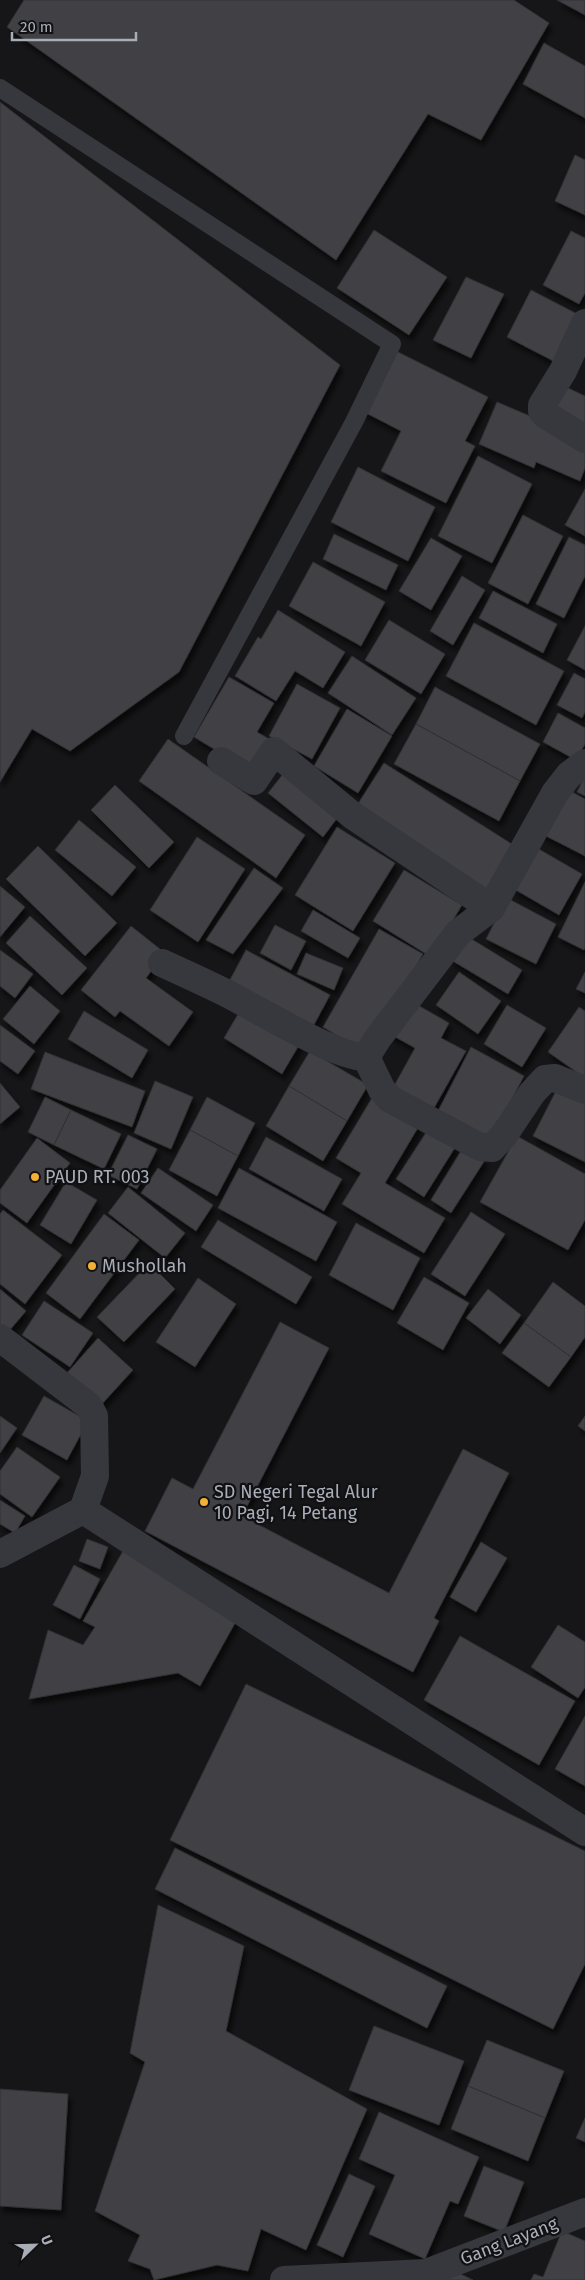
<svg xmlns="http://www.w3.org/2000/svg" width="585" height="2280" font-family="'Fira Sans',sans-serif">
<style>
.building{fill:#404145;stroke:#303034;filter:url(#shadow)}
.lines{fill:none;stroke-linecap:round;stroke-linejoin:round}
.lane{stroke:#37383d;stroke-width:18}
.street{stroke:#37383d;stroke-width:28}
.poi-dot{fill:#f2b134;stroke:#111113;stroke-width:2}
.labels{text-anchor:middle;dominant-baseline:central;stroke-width:4.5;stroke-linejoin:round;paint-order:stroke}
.poi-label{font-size:18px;fill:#a8adb8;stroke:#111113;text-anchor:start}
.street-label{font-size:18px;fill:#a8adb8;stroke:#111113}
</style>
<defs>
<filter id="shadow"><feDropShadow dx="3" dy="5.5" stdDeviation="2.5" flood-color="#0009"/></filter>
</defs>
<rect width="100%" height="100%" fill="#161618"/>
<g class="building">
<path d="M24,0h490l35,23 -68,117 -53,-26 -92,146 -329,-233z"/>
<path d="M557,0h28v15z"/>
<path d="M544,43l41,23v52l-62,-34z"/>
<path d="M0,102l340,263 -161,307 -109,79 -38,-22 -32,53z"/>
<path d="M575,155l10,5v55l-30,-14z"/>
<path d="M374,230l73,47 -38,58 -72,-47z"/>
<path d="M571,231l14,7v55l-6,11 -36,-19z"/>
<path d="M466,277l38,17 -33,64 -38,-18z"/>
<path d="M531,290l52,27 -24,47 -52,-27z"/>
<path d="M394,350l94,47 -23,44 10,5 -29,57 -65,-32 20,-40 -39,-20z"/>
<path d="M566,387l19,9v32l-35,-21z"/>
<path d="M497,402l54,23 34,21v22l-5,13 -44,-19 -2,6 -55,-24z"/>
<path d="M478,456l54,28 -40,79 -54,-27z"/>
<path d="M358,467l77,40 -27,54 -77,-39z"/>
<path d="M585,489v47l-20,-11z"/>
<path d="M523,515l40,21 -35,68 -40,-21z"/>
<path d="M334,534l64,31 -12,25 -63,-31z"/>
<path d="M569,537l16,8v31l-21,42 -28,-14z"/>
<path d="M431,538l31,18 -31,54 -32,-19z"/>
<path d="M313,562l72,40 -24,44 -72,-40z"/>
<path d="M462,576l23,14 -32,55 -23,-14z"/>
<path d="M493,591l64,33 -14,29 -64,-35z"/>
<path d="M278,610l67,42 -22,36 -28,-17 -19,30 -41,-25 23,-39 3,2z"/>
<path d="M389,620l56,34 -24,40 -56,-34z"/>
<path d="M474,623l90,48 -28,54 -90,-49z"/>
<path d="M585,626v44l-18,-10z"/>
<path d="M352,656l64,42 -24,37 -64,-42z"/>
<path d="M574,673l11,6v33l-3,6 -25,-13z"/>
<path d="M229,677l45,26 -17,29 14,8 -19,32 -58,-35z"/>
<path d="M297,684l43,24 -28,51 -43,-23z"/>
<path d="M435,687l105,57 -20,37 -104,-57z"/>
<path d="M347,709l45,27 -34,57 -44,-27z"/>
<path d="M558,713l27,15v16l-9,16 -33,-18z"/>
<path d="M416,724l104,57 -21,40 -105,-57z"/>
<path d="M168,739l137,96 -29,43 -137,-97z"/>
<path d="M384,763l131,83 -29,47 -132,-83z"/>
<path d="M287,769l54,44 -18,24 -55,-44z"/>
<path d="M585,776v20l-8,-4z"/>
<path d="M115,785l59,57 -25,26 -58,-58z"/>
<path d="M563,787l22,12v57l-45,-23z"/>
<path d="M79,820l57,47 -24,29 -57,-46z"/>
<path d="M337,827l58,36 -42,68 -58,-36z"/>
<path d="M197,837l48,32 -47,73 -48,-32z"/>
<path d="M38,846l79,77 -32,33 -79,-77z"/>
<path d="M537,848l45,26 -23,41 -45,-26z"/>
<path d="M254,868l29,20 -50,66 -27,-14z"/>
<path d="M404,870l58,35 -31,52 -58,-36z"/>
<path d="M585,882v66l-1,2 -26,-13z"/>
<path d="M0,886l25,21 -25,30z"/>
<path d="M507,898l49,26 -20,40 -50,-25z"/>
<path d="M313,910l47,28 -12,20 -47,-27z"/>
<path d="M30,916l57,52 -25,27 -56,-52z"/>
<path d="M275,925l31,16 -15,29 -31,-17z"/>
<path d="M131,926l34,27 -19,25 47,34 -24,34 -49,-35 -5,6 -34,-27z"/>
<path d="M379,929l44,25 -57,99 -43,-26z"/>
<path d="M465,935l57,35 -14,24 -57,-34z"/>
<path d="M0,950l33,24 -18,24 -15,-12z"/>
<path d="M246,950l84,45 -21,39 -84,-45z"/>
<path d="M306,953l37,15 -9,22 -37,-16z"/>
<path d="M459,972l42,29 -23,33 -42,-29z"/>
<path d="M585,972v21l-9,-4z"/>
<path d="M30,986l30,25 -26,33 -31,-25z"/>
<path d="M409,1000l40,23 -8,15 25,13 -37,66 -40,-22 26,-47 -25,-14z"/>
<path d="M244,1004l58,36 -20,34 -58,-36z"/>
<path d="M507,1005l39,23 -24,39 -38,-23z"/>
<path d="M579,1007l6,4v67l-37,-26z"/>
<path d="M84,1011l64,39 -16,28 -64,-39z"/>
<path d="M0,1025l35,26 -17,23 -18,-13z"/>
<path d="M471,1047l53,29 -34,65 -53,-28z"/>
<path d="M310,1051l58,34 -21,36 -58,-35z"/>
<path d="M45,1052l100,39 -13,36 -101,-38z"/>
<path d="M155,1081l38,16 -22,52 -37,-16z"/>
<path d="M0,1083l20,24 -20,17z"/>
<path d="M559,1085l26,13v64l-52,-26z"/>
<path d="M289,1086l58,35 -24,40 -57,-35z"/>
<path d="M375,1093l47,28 -37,62 60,35 -21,35 -82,-49 19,-31 -25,-15z"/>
<path d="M45,1097l26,13 -17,35 -26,-13z"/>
<path d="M207,1097l48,26 -17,33 -48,-26z"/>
<path d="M71,1110l50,24 -17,35 -50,-24z"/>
<path d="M429,1128l27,18 -32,51 -28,-18z"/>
<path d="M190,1130l48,26 -21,40 -48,-26z"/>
<path d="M128,1135l29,14 -20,40 -29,-14z"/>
<path d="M517,1136l68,38v46l-17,30 -88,-48z"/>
<path d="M266,1137l76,42 -18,32 -75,-42z"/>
<path d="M37,1138l33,25 -43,60 -27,-20v-13z"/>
<path d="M464,1146l21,14 -34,53 -20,-13z"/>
<path d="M158,1168l55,37 -17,26 -55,-38z"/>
<path d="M239,1168l98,54 -21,39 -98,-53z"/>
<path d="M66,1182l31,18 -26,44 -31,-19z"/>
<path d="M128,1187l57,46 -20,25 -57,-45z"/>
<path d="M3,1210l59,45 -37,49 -25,-20v-70z"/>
<path d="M471,1212l34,22 -40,62 -34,-22z"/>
<path d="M104,1214l35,26 -59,79 -34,-26z"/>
<path d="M218,1220l94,57 -16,27 -95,-57z"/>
<path d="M356,1223l64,35 -27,52 -64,-35z"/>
<path d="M149,1263l26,26 -51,53 -27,-25z"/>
<path d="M424,1277l45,26 -26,47 -46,-27z"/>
<path d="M198,1278l38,26 -41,63 -39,-25z"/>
<path d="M553,1282l32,24v31l-14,20 -47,-34z"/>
<path d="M0,1289l26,22 -23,27 -3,-3z"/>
<path d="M488,1289l33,26 -21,29 -34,-26z"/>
<path d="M44,1301l49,32 -23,34 -48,-32z"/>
<path d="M280,1322l49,26 -87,168 147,77 74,-144 46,24 -75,145 5,3 -26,51 -268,-141 27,-53 21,11z"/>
<path d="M524,1323l47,34 -22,30 -47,-34z"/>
<path d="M98,1338l35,32 -32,35 -34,-32z"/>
<path d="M44,1396l44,25 -21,39 -45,-25z"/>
<path d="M0,1416l17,12 -17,25z"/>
<path d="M585,1416v15l-7,-5z"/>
<path d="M17,1447l43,30 -28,40 -32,-23v-23z"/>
<path d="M0,1500l25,16 -10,17 -15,-9z"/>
<path d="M87,1539l21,8 -8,22 -21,-8z"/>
<path d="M481,1542l26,16 -31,54 -26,-15z"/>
<path d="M123,1551l116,65 -39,70 -22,-13 -149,26 19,-69 35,15 12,-18 -12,-6z"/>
<path d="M74,1565l26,14 -20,40 -27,-14z"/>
<path d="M558,1625l27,17v45l-7,11 -47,-31z"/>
<path d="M460,1636l115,65 -36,64 -115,-65z"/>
<path d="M246,1684l339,167v113l-32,65 -383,-189z"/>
<path d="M585,1716v70l-30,-17z"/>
<path d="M175,1848l272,138 -20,42 -272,-139z"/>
<path d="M158,1905l86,41 -18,85 141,78 -61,141 -45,-21 -13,42 -31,-6 -63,15 -4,-11 -22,-8 12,-26 -45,-24 50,-149 -15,-9z"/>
<path d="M374,2026l90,35 -25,64 -90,-35z"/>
<path d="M487,2040l77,31 -19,47 -77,-32z"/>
<path d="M468,2086l77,32 -17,43 -77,-32z"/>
<path d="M0,2089l68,5 -7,116 -61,-4z"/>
<path d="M379,2112l100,45 -21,47 -8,-3 -25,58 -56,-25 26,-59 -36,-16z"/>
<path d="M585,2118v24l-9,-4z"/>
<path d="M484,2166l40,16 -20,50 -40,-16z"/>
<path d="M349,2174l26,12 -32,71 -26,-12z"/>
<path d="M562,2231l23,10v39h-54l3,-6 9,3z"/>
<path d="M448,2268l25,12h-30z"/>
</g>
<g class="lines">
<path class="lane" d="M0,88l392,256 -38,78 -170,314"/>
<g class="street">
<path d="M585,323l-22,48 -21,34v6l4,4 39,24"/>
<path d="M221,761l33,20 20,-30 78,64 139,93 64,-115 14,-18 16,-12"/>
<path d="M162,963c22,10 44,20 66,31 29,15 109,64 138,63l12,-19 80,-105 33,-25"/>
<path d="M366,1057l16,33 8,9 90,48 12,1 12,-13 28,-42 13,-14 10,-1 30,12"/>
<path d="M0,1338l89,68 5,10 1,60 -12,34 -83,44"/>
<path d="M83,1510l502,322"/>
<path d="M284,2280l142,-7 159,-61"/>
</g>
</g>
<g class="poi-dot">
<circle cx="35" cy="1177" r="5"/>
<circle cx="92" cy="1266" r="5"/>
<circle cx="204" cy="1502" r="5"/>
</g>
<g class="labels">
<g class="poi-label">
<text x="45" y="1177">PAUD RT. 003</text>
<text x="102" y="1266">Mushollah</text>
<text x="214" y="1492">SD Negeri Tegal Alur<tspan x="214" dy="21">10 Pagi, 14 Petang</tspan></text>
</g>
<g class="street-label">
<text transform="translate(509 2241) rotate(-21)">Gang Layang</text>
</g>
</g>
<g transform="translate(35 2245) rotate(67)" stroke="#111113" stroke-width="4" paint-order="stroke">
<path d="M0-4L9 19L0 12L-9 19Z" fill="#a8adb8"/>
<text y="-8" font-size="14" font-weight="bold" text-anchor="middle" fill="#a8adb8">U</text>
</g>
<path d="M12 32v8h124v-8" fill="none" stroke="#a8adb8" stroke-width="2.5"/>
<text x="20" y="32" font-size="15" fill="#a8adb8" stroke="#111113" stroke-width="4" paint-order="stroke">20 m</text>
</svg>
